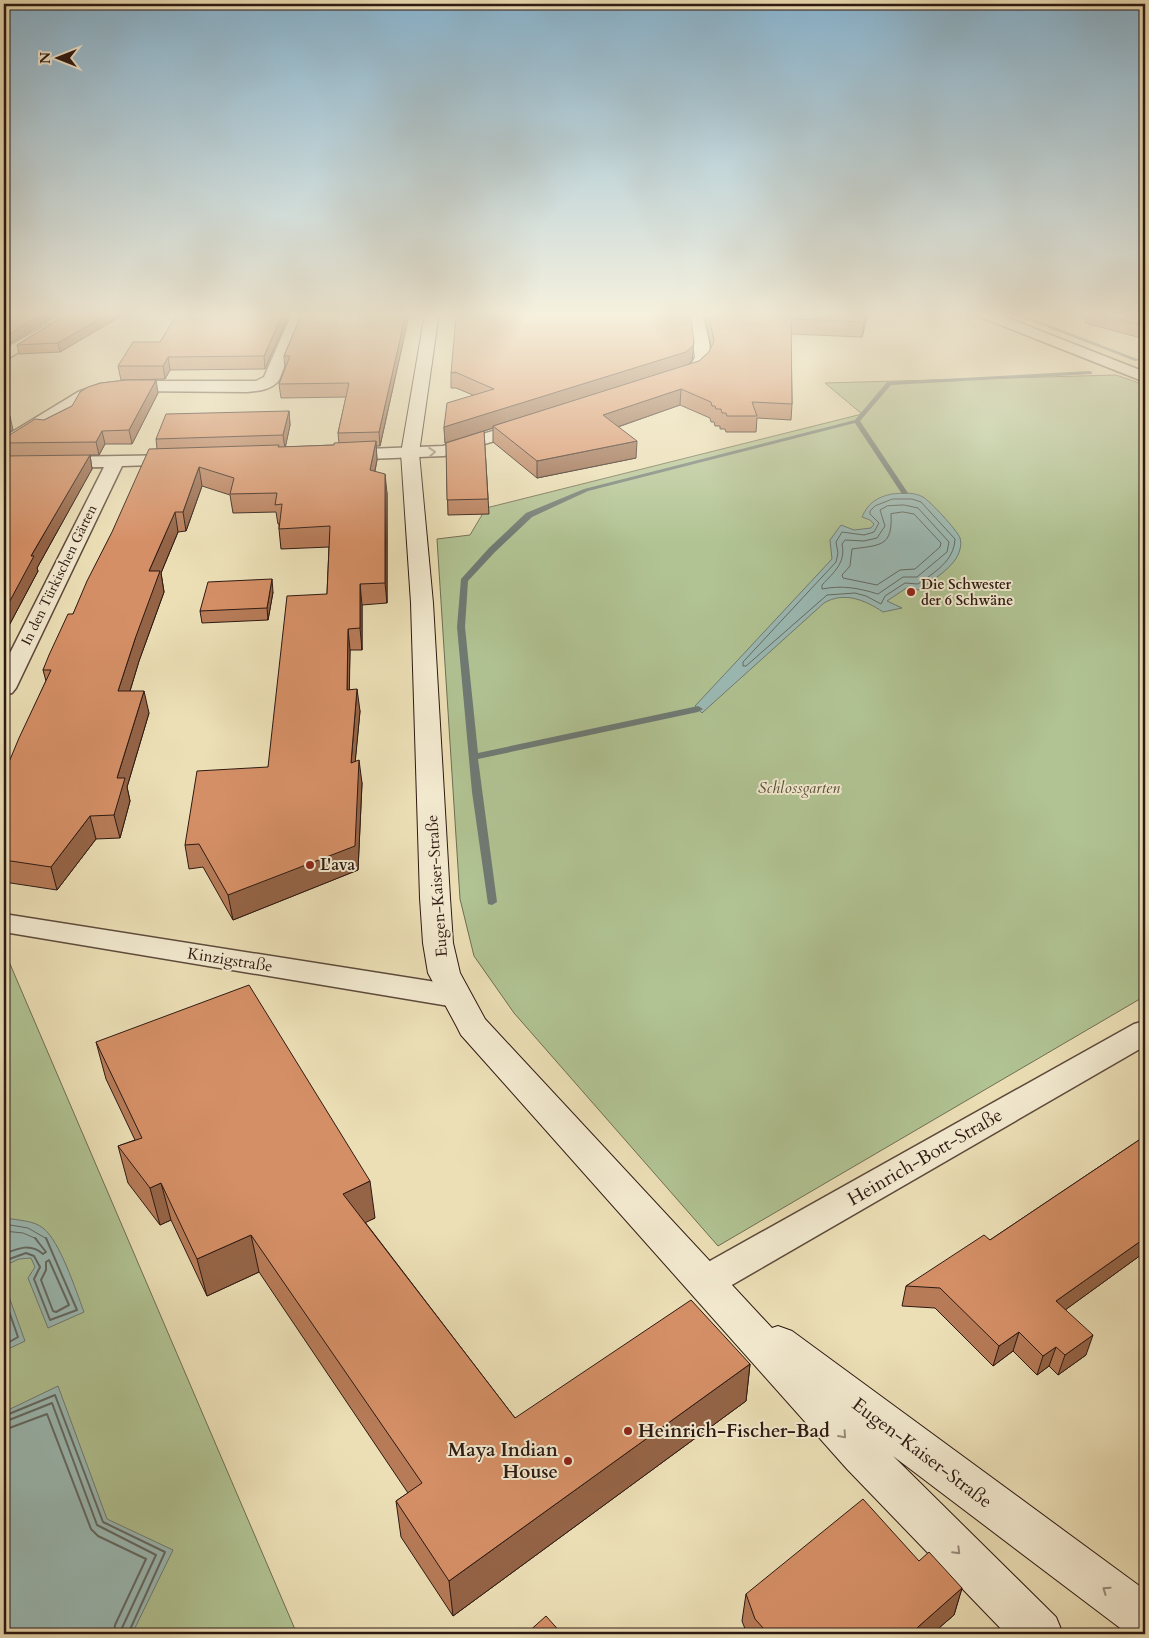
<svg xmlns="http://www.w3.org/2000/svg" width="1149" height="1638" font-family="Cardo,serif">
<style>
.green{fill:#b1c393;stroke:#6f6e52}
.water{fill:#9bbbb6;stroke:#6f7a74}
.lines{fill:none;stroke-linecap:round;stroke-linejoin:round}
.shore-far1{stroke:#646a64;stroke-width:1}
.shore{stroke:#646a64;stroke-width:2}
.stream{fill:#6f7a74;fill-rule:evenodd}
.minor-casing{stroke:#5d4a3b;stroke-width:3}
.secondary-casing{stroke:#2d1912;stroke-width:2}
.minor{fill:#f3ead0;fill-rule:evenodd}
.secondary{fill:#f3ead0;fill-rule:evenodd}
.wall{fill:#b77b58;stroke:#2d1912}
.shaded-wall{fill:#956447;stroke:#2d1912}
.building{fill:#d58f66;stroke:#2d1912}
.oneway{stroke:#9a8c7a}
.poi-dot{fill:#8f2418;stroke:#f3ead0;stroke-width:2}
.labels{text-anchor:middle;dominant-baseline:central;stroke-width:4;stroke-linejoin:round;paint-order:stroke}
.far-street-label{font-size:14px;fill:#2d1912;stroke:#f3ead0}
.far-poi-label{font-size:14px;font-weight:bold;fill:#2d1912;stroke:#f3ead0;text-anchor:start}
.park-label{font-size:16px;font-style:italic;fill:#554c39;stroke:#f3ead0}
.poi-label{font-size:16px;font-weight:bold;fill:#2d1912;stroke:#f3ead0;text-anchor:start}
.street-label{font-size:16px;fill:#2d1912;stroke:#f3ead0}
.near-street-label{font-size:19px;fill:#2d1912;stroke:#f3ead0}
.near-poi-label{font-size:19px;font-weight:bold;fill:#2d1912;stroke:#f3ead0;text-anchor:start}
</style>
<rect width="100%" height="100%" fill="#ecdfb6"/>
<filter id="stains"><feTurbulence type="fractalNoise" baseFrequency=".004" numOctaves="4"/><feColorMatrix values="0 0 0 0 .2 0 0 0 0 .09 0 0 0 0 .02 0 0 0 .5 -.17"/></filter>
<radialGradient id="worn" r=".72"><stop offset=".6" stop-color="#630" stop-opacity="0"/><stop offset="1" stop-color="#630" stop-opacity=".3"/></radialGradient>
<g class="green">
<path d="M1116,375l29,10v611l-427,250 -204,-233 -40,-57 -14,-57 -23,-360 33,-4 16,-27 376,-94 -37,-31z"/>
<path d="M4,950l293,684h-293z"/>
</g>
<g class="water">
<path d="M892,494c10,-1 22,-2 31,3 7,4 34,33 37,41 1,3 1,8 0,11 -4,18 -28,31 -41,41l-11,-3 -21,14 15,7 -19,4c-18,-12 -39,-21 -59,-9l-122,110 -7,-7 137,-147 -2,-19 11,-15 13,5 17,-2 3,-4 -4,-4 -8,-3c6,-14 15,-20 30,-23z"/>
<path d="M13,1219c10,2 21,2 30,9 17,13 33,63 41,84l-36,16 -20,-50 7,-11 -4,-9 -12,1 -15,7v-47z"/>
<path d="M4,1283l21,58 -21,10z"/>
<path d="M58,1386l49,133 66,31 -41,84h-128v-222z"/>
</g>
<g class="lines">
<g class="shore-far1">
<path d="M893,499h19l9,3 34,37c-1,22 -20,33 -37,45l-13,-1 -20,13 -4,8 -15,-8 -11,-3 -28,2 -81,71h-3v-4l93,-100 2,-9 -2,-11 6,-10 22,3 10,-3 5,-9 -9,-9v-3l5,-5z"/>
<path d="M904,505l14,3 31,34 -2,10 -30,25h-14l-25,17c-20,-6 -35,-9 -56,-5v-4c12,-13 24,-22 20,-41l3,-4 19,1 13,-3 8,-12 -5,-16 7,-4z"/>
<path d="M903,512l11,2 27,29 -1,4 -25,22 -15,1 -23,15 -34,-7 -1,-3 8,-9 2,-17c28,-4 41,-2 39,-35z"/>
<path d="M4,1224l24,4 19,11"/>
<path d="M4,1231l19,2 14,6"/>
</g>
<g class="shore">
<path d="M4,1254c14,-6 27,-11 39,0l3,-2 -11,-14"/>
<path d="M49,1260l20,45 -13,7 -3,-1 -12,-31 5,-10v-8z"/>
<path d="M4,1261l22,-8 8,3 6,11 -6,12 16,41 27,-10 -31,-72"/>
<path d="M4,1297l14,40 -14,8"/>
<path d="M4,1416l51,-21 48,127 62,30 -37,82"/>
<path d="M4,1422l48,-19 45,122 59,30 -34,73 -1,6"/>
<path d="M4,1430l43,-16 44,115 7,7 48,23 -31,66 -1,9"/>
</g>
<g class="stream">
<path d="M1010,313h8l122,47 -5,1z"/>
<path d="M1090,371l2,1v2l-201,11 -31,36 48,72 -2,1h-4l-47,-71 -267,68 -56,26 -37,35 -27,29 -3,46 13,126 220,-47 5,3 -5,3 -220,47 19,143 -5,3 -4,-1 -16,-112 -15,-165 4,-48 28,-31 37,-35 58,-24 271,-69 32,-38z"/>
</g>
<defs>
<g id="minor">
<path d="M292,313h14l-27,67c-7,10 -21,11 -32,12l-119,-1 -25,3 -13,4 -80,50 -6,1v-12l74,-45 22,-8 28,-3h128l8,-4z"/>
<path d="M688,313h14c5,23 19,53 -9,64 -8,3 -16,6 -24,4l-2,-3c8,-10 23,-6 28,-21z"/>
<path d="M976,313h19l150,59v10l-167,-66z"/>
<path d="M48,324l5,1 2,3 -2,3 -44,27 -5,2v-11z"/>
<path d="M526,421l6,1 2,4 -2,4 -88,26 -102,4 -6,-1 -3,-4 3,-4 6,-1 101,-4z"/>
<path d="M180,455l6,1 3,4 -3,4 -64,2 -106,222 -4,5 -8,2v-30l100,-198 -100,1v-10z"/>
<path d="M4,914l451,71 11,3 4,8 -4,8 -11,3 -451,-75z"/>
<path d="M1145,1021v25l-427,247 -13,5 -13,-5 -6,-11 6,-11 442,-247z"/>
</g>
<path id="secondary" d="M425,313h14l-20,140 14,150 17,295 3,45 7,30 25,46 287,309 6,-2 14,5 353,259v44h-17l-235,-178 163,161 7,17h-57l-159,-165 -386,-434 -4,-8 -29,-54 -5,-30 -3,-45 -9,-295 -10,-150z"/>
</defs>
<use href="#minor" class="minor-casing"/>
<use href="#secondary" class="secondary-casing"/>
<use href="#minor" class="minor"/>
<use href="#secondary" class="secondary"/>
</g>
<g class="wall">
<path d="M69,313h57l-66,39 -41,2 -2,-9z"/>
<path d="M178,313h112l-25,56 -95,1 -5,9 -44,1 -3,-14 42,-24z"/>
<path d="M302,313h107v2l-29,131h-4l1,14 -2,11 12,22v110l-25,2v45h-12l-1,39 11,22 -5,50 7,22 -4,87 -125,50 -30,-53 -14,2 -4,-24 83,-78 59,-173 2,-47 -48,2 -2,-20v-5h-1l-2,-12 -43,1 -3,-18 -28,-9 -16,45 -8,1 -17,41 3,19 -25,69 -9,30 19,22 -22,74 3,14 -10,37 -24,1 -39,51 -53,-8v-108l42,-93 -3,-11 30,-56 84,-165 -1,-10 133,-28 1,14 -5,22 49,-2 5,-2 -1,-10 8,-36 -65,1 -2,-14 6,-16 -1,-12z"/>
<path d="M704,313h164l-6,24 -71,-3 1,70 -1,16 -34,-2 -1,14h-30l-1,-3h-5v-3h-5l-1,-4h-3l-1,-4 -30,-13 -62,22 18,31 -99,20 -44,-36v-14l-9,3 5,83 -41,1 -2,-72h-1l-1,-16 29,-32 -17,-7h-5v-15l242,-16 -1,4 -4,4 11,-4 10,-9 2,-5z"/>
<path d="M1087,313h58v26l-60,-16z"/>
<path d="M158,393l-26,51h-27l-6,11h-9l2,14 -55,99 1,3 -34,64v-198l4,-1 36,-16 28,-14z"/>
<path d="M273,592l-5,28 -66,3 -2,-12z"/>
<path d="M96,1042l279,176 -10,4 150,196 235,-54 -4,37 -293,215 -52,-79 -5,-36 12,-8 -149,-221 -52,24 -36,-76 -11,5 -32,-42 -10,-37 17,-6 -29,-61z"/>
<path d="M1145,1136v116l-80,58 21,45 -28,20 -9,-9 -12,9 -24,-24 -20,15 -58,-58 -33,-2 4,-20 84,-46z"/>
<path d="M919,1561l43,27 -8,27 -22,19h-185l-5,-13 4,-27z"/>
</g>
<g class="shaded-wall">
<path d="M44,313h17l-57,34v-10z"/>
<path d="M110,313h16l-66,39 -2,-9z"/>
<path d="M283,313h7l-25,56 -1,-13z"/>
<path d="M406,313h3v2l-29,131 -1,-14z"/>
<path d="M866,313h2l-6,24 2,-15z"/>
<path d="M694,342l-2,19 -7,6 -192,59v2l-48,15 -1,-16z"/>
<path d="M168,357l2,13 -5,9 -2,-13z"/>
<path d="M156,380l2,13 -26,51 -3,-14z"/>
<path d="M681,389l-1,16 -77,27v-17z"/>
<path d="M289,411l1,14 -5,24 -2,-14z"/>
<path d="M10,416l3,14 -9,6v-16z"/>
<path d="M102,431l3,13 -6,11 -3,-13z"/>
<path d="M376,441l1,19 -6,29 -1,-19z"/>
<path d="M637,441l-1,17 -99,20v-17z"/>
<path d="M90,455l2,14 -55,99 1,3 -34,64v-23l27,-56z"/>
<path d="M199,467l3,19 -16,45 -3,-19z"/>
<path d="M385,474l2,19v110l-2,-20z"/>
<path d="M175,512l3,20 -17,41 3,19 -25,69 -16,53 -5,-23 17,-52 14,-68z"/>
<path d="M272,579l1,13 -5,28 -1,-12z"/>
<path d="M360,584l2,21v45l-2,-22z"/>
<path d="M348,629l2,21 -1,62 -2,-22z"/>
<path d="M357,689l3,22 -7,75 -2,-23z"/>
<path d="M144,691l5,22 -22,74 3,14 -10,37 -6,-23 3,-37z"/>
<path d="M359,760l3,23 -4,87 -125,50 -5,-25z"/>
<path d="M90,816l6,23 -39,51 -6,-23z"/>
<path d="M370,1181l5,37 -27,13 -5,-37z"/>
<path d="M161,1183l10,37 -11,5 -10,-37z"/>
<path d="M251,1235l8,37 -52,24 -10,-37z"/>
<path d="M1145,1238v14l-95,69 6,-20z"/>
<path d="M1019,1332l-6,19 -20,15 6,-20z"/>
<path d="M1093,1335l-7,20 -28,20 7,-20z"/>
<path d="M1056,1347l-7,19 -12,9 6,-19z"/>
<path d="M750,1364l-4,37 -293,215 -4,-35z"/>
<path d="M962,1588l-8,27 -22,19h-18l4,-7z"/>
</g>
<g class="building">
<path d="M4,313h40l-40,24z"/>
<path d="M69,313h41l-52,30 -41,2z"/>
<path d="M178,313h105l-19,43 -96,1 -5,9h-45l15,-24h27z"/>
<path d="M302,313h104l-27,119 -41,1 11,-50 -70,1 11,-28h-6z"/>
<path d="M457,313h233l4,29 -1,4 -7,6 -242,75 3,-24 47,-14 -39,-17 -4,1 5,-56z"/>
<path d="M708,313h158l-2,9 -73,-3 1,85 -40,-2 5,14h-30l-1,-3h-4l-1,-4h-5l-1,-3h-3l-1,-4 -30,-13 -78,26 34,26 -100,20 -44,-35 206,-65 10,-9 5,-11z"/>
<path d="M1098,313h47v13z"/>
<path d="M126,380h30l-27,50 -27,1 -6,11 -92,1v-6l4,-1 27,-17 9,1 28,-14 8,-14 8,-5 13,-4z"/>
<path d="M289,411l-6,24 -127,4 10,-25z"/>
<path d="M4,416h6l-6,4z"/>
<path d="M484,431l4,68 -41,1 -1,-57z"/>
<path d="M376,441l-6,29 15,4v109l-25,1v44l-12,1 -1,61 10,-1 -6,74 8,-3 -4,86 -127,49 -29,-51 -14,1 12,-74 71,-4 19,-171 40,-2 3,-68 -51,3 3,-25 -7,1 2,-12 -47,1 4,-16 -35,-11 -16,45h-8l-26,59h11l-25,68 -17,52h26l-27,87h8l-11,37 -24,1 -39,51 -47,-7v-86l15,-36 32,-68h-8l6,-15 19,-41h5l14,-33 25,-49 37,-83 130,-4 -1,2 56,-2v-2z"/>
<path d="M90,455l-59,101h3l-30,56v-156z"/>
<path d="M272,579l-5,29 -67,3 8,-29z"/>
<path d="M249,985l121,196 -27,13 172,224 176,-118 59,64 -301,217 -53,-80 26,-18 -171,-248 -54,24 -36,-76 -11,5 -32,-42 24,-8 -46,-96z"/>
<path d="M1145,1136v102l-89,63 37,34 -28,20 -9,-8 -13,9 -24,-24 -20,14 -59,-58 -34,-2 78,-51 6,5z"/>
<path d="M863,1499l56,62 10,-9 33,36 -44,39 -4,7h-139l-11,-5 -9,-10 -9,-25z"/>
<path d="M546,1616l16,18h-36z"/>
</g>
<defs><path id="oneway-chevron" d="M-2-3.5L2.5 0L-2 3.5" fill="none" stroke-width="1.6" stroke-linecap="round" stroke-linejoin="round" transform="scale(1.25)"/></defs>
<g class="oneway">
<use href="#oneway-chevron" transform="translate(432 452) rotate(-4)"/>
<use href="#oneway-chevron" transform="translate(843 1435) rotate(48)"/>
<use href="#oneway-chevron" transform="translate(957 1551) rotate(45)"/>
<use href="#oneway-chevron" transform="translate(1106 1590) rotate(-145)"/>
</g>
<linearGradient id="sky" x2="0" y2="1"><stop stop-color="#89b7d4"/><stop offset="0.58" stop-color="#f6f1de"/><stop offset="1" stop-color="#f6f1de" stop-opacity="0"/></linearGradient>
<rect width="1149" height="542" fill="url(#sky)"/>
<g class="poi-dot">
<circle cx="911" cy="592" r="5"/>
<circle cx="310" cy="865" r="5"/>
<circle cx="628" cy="1431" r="5"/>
<circle cx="568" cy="1461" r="5"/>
</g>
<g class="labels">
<g class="far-street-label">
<text transform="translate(59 575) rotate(-64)">In den Türkischen Gärten</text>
</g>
<g class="far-poi-label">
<text x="921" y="584">Die Schwester<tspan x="921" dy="16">der 6 Schwäne</tspan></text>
</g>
<g class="park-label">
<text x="799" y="788">Schlossgarten</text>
</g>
<g class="poi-label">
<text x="320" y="865">L'ava</text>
</g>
<g class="street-label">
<text transform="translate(437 886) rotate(-94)">Eugen-Kaiser-Straße</text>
<text transform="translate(230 960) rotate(9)">Kinzigstraße</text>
</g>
<g class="near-street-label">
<text transform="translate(925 1157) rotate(-30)">Heinrich-Bott-Straße</text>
<text transform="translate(922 1453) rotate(37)">Eugen-Kaiser-Straße</text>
</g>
<g class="near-poi-label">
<text x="638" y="1431">Heinrich-Fischer-Bad</text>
<text x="558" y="1450" text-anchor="end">Maya Indian<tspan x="558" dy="22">House</tspan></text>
</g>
</g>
<rect width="1149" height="1638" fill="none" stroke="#ecdfb6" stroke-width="20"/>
<rect x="5" y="5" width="1139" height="1628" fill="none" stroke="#2d1912" stroke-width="2.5"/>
<rect x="10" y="10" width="1129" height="1618" fill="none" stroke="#2d1912"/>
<g transform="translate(58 58) rotate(270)" stroke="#f3ead0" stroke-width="4" paint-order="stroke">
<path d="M0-4L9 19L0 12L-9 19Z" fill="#2d1912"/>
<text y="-8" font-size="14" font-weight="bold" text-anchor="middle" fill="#2d1912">N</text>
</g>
<rect width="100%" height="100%" filter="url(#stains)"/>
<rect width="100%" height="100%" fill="url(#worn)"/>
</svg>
